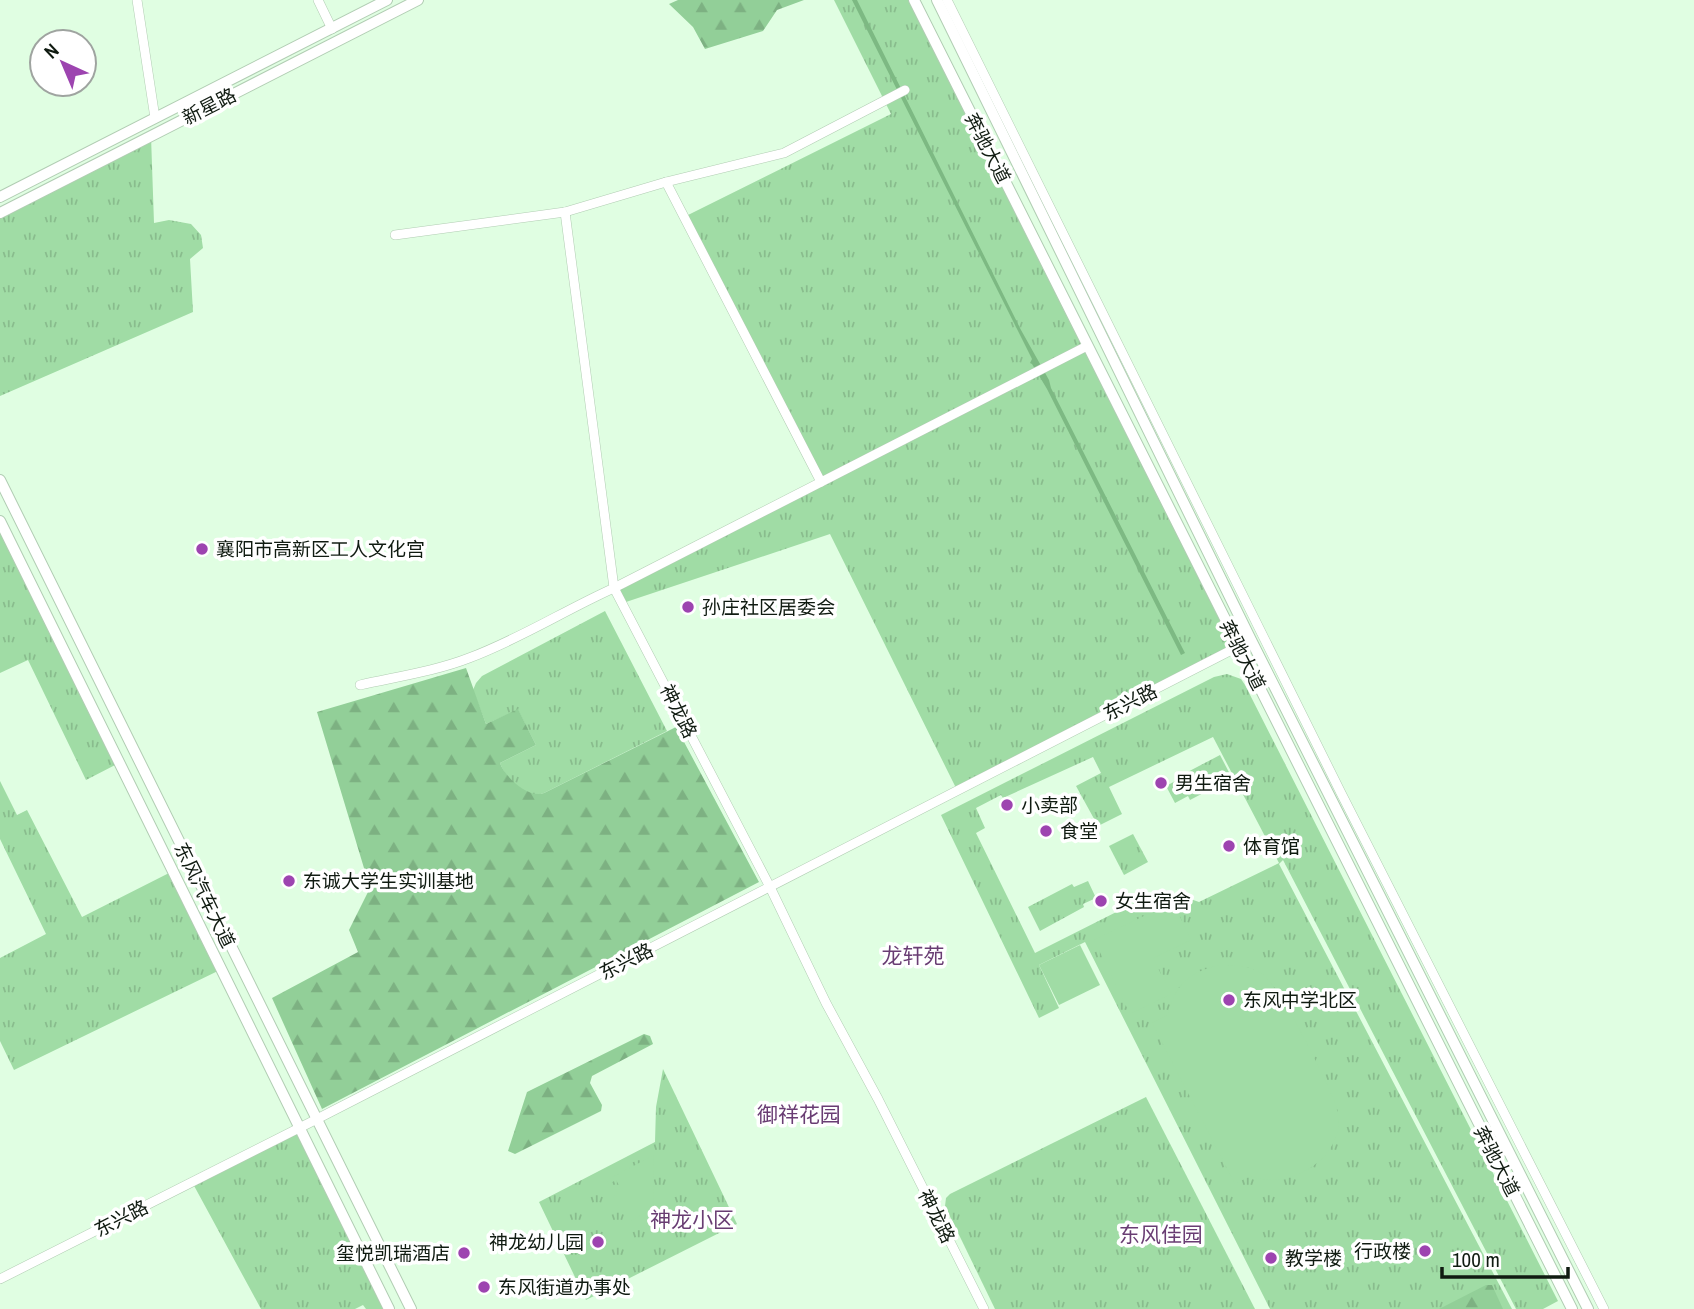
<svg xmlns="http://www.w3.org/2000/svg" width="1694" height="1309" font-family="'Archivo Narrow','Noto Sans SC',sans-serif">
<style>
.grass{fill:url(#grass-tufts);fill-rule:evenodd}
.forest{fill:url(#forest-firs)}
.pitch{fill:#a0dca5}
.water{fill:#7db983}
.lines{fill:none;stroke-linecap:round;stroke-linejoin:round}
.minor-casing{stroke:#b1cdb3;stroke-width:10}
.major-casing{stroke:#b1cdb3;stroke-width:12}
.minor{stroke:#fff;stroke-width:9}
.major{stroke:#fff;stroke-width:10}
.poi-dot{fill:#9d44b0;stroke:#fff;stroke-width:2.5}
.labels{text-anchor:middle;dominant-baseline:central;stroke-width:7;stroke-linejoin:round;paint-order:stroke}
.street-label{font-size:19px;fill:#101b11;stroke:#fff}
.poi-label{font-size:19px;fill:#101b11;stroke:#fff;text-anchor:start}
.neighbourhood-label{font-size:21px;fill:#693d73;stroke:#fff}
</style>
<defs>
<pattern id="grass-tufts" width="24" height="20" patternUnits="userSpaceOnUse" patternTransform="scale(1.75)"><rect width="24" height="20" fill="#a0dca5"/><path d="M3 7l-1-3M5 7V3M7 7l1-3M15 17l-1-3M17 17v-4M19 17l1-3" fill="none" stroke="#89bc8d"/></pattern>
<pattern id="forest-firs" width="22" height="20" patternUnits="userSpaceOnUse" patternTransform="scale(1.75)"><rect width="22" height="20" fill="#92cf98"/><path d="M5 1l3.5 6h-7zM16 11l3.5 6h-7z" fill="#7db182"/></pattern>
</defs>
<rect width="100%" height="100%" fill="#e0fee2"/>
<g class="grass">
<path d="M834,0h80l325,646 -282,144 -127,-256 -207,69 -9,-15 206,-106 -136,-265 207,-103z"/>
<path d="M151,136l3,87 15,-3 22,4 10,11 2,13 -13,11 3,53 -193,84v-183z"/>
<path d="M0,522l119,241 -33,17 -58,-120 -28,13z"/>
<path d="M605,611l62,120 -123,62c-17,7 -39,-15 -44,-30l36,-18 -18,-35 -32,14 -13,-34 3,-7 6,-7z"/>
<path d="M1227,674l14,5 4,6 313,616 -15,8h-27l-233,-449 -4,4 233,445h-242l-185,-367 -46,23 20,43 -20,10 -98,-203 273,-138zM1213,737l66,126 -80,39 -37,-13 -127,64 -59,-120 9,-5 -9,-20 25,-13 2,3 90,-41 8,16 -25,13 22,40 24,-12 -13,-27z"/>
<path d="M1220,755l12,23 -42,22 -2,-4 -13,7 -9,-17 13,-7 -1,-2z"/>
<path d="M0,781l17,34 10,-5 55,107 91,-46 49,98 -208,101 -14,-29v-83l46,-24 -46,-95z"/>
<path d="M1133,834l15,28 -24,13 -15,-29z"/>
<path d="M1088,881l8,17 -13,6 1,3 -44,24 -12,-24 44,-23 2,3z"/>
<path d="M663,1069l74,155 -151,76 -47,-98 116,-60 1,-35z"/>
<path d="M1146,1097l109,212h-260l-50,-103 1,-8 4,-4z"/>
<path d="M300,1128l89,181h-23l-3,-4 -8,4h-94l-69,-127z"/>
</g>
<g class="forest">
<path d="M678,0h126l-27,10 -14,21 -58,18 -12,-22 -24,-23z"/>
<path d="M466,668l20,56 32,-15 18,36 -36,18c5,14 28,36 44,30l132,-66 83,155 -437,227 -50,-111 86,-46 -9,-22 21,-42 -53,-176z"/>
<path d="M644,1034l6,2 3,8 -61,32 -2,7 12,22 -1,6 -86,43 -7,-3 19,-59z"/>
<path d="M1486,1285h6l11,24h-64z"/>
</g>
<g class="pitch">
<path d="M1173,902l18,38 -38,18 18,36 -41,20 -36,-74z"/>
<path d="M1080,945l20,40 -41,20 -20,-40z"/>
<path d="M1220,965c13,0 29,0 41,8 19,12 62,101 72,125 4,8 7,22 5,31 -7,38 -55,60 -88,47l-15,8 -83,-161 16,-8c7,-31 21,-43 52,-50z"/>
<path d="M654,1155l-1,54 -25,13 -2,-5 2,-1 -5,-10 -4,2 -6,-11 5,-3 -2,-4 4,-3 -4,-7 -7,4 -2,-4z"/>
</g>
<path class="water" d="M852,0h5l164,330 28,50 2,8 134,265 -4,2 -134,-266 -15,-25 -2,-1 2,-4z"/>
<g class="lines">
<defs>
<g id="minor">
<path d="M137,0l18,118"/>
<path d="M318,0l14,29"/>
<path d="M947,0l394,793 263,516"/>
<path d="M395,235l170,-23 101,-30"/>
<path d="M821,482l-155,-300 118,-29 121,-63"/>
<path d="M360,685c35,-8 76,-14 109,-27 51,-19 96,-48 145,-70l-49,-376"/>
<path d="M0,1279l317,-160 934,-479"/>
<path d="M984,1309l-106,-210 -52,-96 -56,-116 -156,-299 473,-242"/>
</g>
<g id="major">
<path d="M914,0l658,1309"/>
<path d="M937,0l314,640 337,669"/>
<path d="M0,197l387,-197"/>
<path d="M0,213l418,-213"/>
<path d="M0,480l411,829"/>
<path d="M0,521l389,788"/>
</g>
</defs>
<use href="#minor" class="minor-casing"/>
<use href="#major" class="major-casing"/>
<use href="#minor" class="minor"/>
<use href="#major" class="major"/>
</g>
<g class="poi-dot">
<circle cx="202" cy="549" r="7"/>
<circle cx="688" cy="607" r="7"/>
<circle cx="1161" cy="783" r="7"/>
<circle cx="1007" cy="805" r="7"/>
<circle cx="1046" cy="831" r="7"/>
<circle cx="1229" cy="846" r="7"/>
<circle cx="289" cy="881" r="7"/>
<circle cx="1101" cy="901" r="7"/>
<circle cx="1229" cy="1000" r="7"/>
<circle cx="598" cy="1242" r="7"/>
<circle cx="1425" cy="1251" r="7"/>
<circle cx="464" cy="1253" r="7"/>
<circle cx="1271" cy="1258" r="7"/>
<circle cx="484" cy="1287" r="7"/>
</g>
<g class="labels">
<g class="street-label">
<text transform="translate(209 106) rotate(-27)">新星路</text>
<text transform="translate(988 148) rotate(63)">奔驰大道</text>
<text transform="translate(1243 655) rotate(63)">奔驰大道</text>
<text transform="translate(1130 702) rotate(-27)">东兴路</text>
<text transform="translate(679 711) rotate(63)">神龙路</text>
<text transform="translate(205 895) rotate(64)">东风汽车大道</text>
<text transform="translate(626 961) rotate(-27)">东兴路</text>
<text transform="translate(1497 1161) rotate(63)">奔驰大道</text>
<text transform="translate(937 1216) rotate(63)">神龙路</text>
<text transform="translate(121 1218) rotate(-27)">东兴路</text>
</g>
<g class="poi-label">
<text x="216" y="549">襄阳市高新区工人文化宫</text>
<text x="702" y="607">孙庄社区居委会</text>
<text x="1175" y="783">男生宿舍</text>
<text x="1021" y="805">小卖部</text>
<text x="1060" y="831">食堂</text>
<text x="1243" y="846">体育馆</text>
<text x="303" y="881">东诚大学生实训基地</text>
<text x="1115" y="901">女生宿舍</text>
<text x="1243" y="1000">东风中学北区</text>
<text x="584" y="1242" text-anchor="end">神龙幼儿园</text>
<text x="1411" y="1251" text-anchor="end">行政楼</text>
<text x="450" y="1253" text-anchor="end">玺悦凯瑞酒店</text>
<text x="1285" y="1258">教学楼</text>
<text x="498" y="1287">东风街道办事处</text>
</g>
<g class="neighbourhood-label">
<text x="913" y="955">龙轩苑</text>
<text x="799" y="1114">御祥花园</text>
<text x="692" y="1219">神龙小区</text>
<text x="1161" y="1234">东风佳园</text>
</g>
</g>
<g transform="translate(63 63) rotate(316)"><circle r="33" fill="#ffffff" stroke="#9fa4a0" stroke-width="2"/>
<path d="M0-5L12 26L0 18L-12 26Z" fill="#9d44b0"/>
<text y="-10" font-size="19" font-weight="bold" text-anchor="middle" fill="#101b11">N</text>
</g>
<path d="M1442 1267v10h126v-10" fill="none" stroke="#101b11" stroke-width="3.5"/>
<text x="1452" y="1267" font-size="21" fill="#101b11" stroke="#ffffff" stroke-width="5" paint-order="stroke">100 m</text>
</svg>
